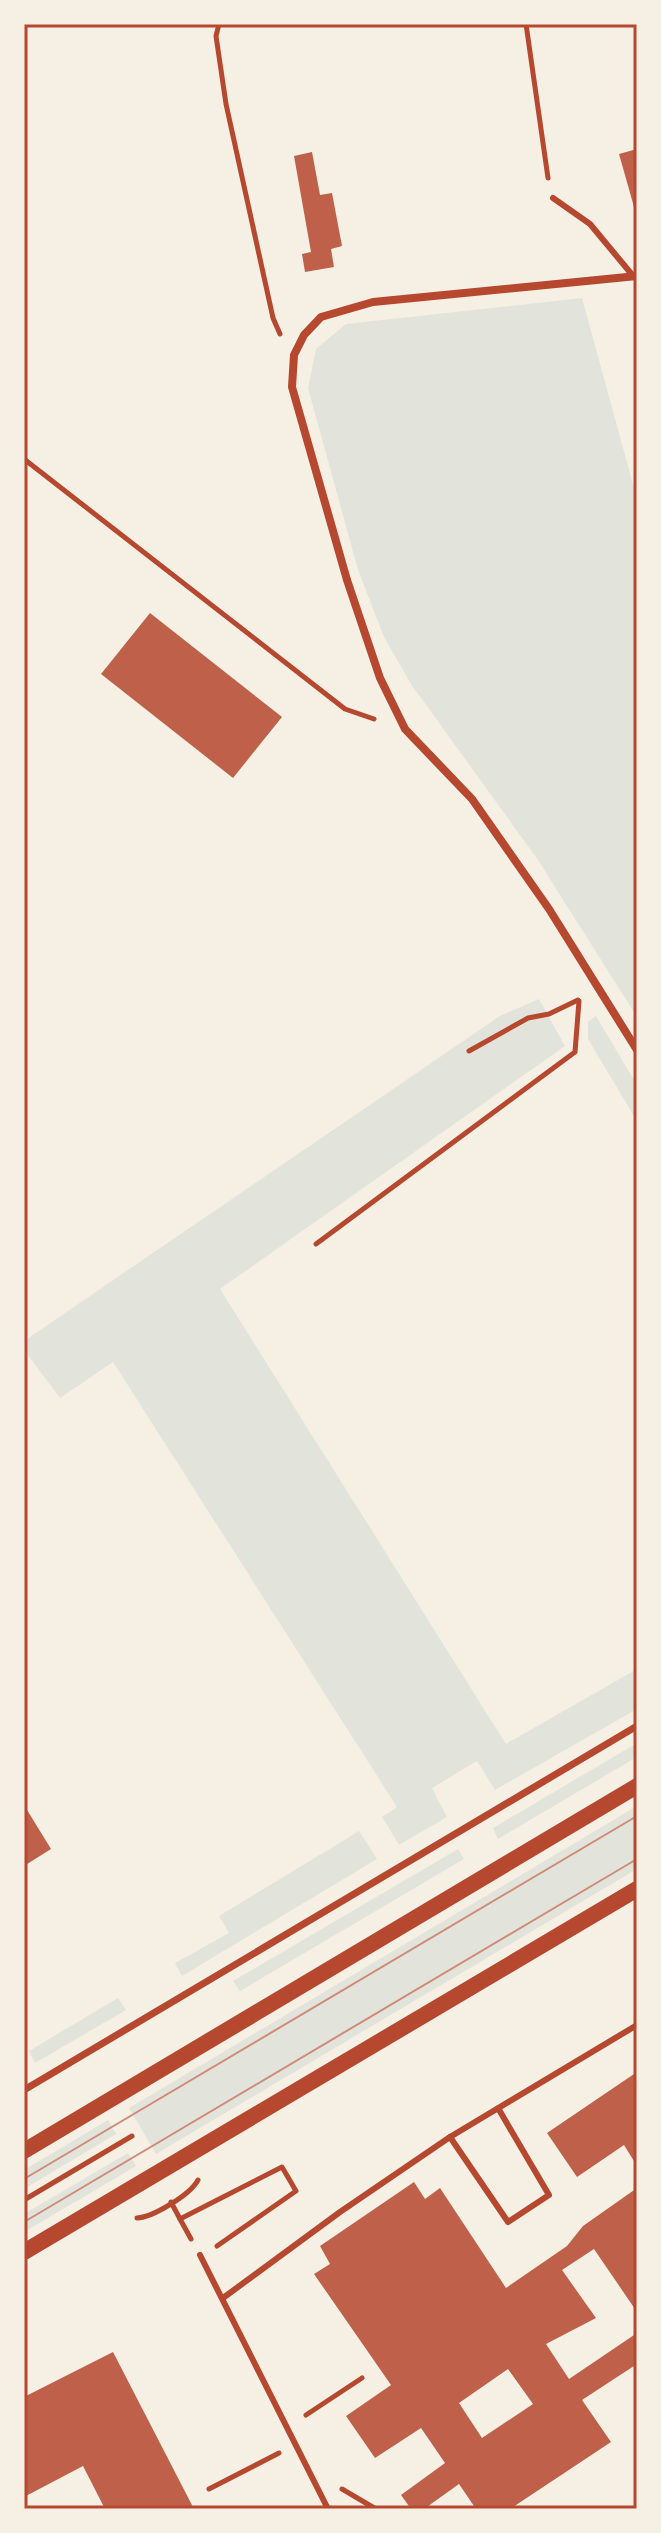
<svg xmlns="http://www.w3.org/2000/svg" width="661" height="2533" font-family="'Varela Round',sans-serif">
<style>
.green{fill:#e2e4dc}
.building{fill:#bf614a;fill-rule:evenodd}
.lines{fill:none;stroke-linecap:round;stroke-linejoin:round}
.path{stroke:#b5482f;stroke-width:5}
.service{stroke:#b5482f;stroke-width:6}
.pedestrian{stroke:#b5482f;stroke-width:7}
.minor{stroke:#b5482f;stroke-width:8}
.secondary{stroke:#b5482f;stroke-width:16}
.tram{stroke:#cf8b77;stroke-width:2}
.neatline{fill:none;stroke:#b5482f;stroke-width:3}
</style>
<rect width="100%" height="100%" fill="#f6efe4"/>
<g class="green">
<path d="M582,298l55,201v518l-99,-157 -127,-176 -27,-47 -26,-67 -50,-182 8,-39 30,-25z"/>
<path d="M539,999l26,47 -345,243 286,455 131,-75v40l-142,81 -18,-29 -45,27 15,29 -48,28 -17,-28 15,-10 -284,-445 -53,36 -36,-48v-9l476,-325z"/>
<path d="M596,1016l41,69v36l-49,-82v-17z"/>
<path d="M637,1743v14l-139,82 -5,-11z"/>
<path d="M637,1806v63l-481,285 -27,-46z"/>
<path d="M359,1831l18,28 -195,117 -7,-13 54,-30 -10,-17z"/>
<path d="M458,1849l6,10 -224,132 -7,-10z"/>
<path d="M118,1998l8,12 -91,53 -6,-12z"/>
<path d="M108,2120l8,14 -92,55v-19z"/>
<path d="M128,2153l8,13 -112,66v-18z"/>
</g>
<g class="building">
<path d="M637,149v65h-1l-17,-60z"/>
<path d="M312,152l8,43 12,-2 10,53 -11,3 3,18 -29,5 -3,-18 9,-2 -17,-96z"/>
<path d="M150,613l132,104 -49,61 -132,-104z"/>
<path d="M24,1805l27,44 -27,17z"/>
<path d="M637,2072v94l-13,-21 -47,32 -30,-44z"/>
<path d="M414,2182l11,17 15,-11 66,100 61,-42 16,-20 54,-38v124l-43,-63 -32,21 34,48 -50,26 23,35 68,-46v31l-55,36 29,42 -101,67h-34l-17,-25 -35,25h-13l-10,-14 44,-32 -24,-35 -46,30 -29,-42 45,-31 -77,-111 16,-10 -10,-18zM508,2369l25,35 -51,34 -23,-35z"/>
<path d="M113,2352l81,157h-89l-22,-43 -59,31v-100z"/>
</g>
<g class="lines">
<g class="path">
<path d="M219,24l-3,12 10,68 47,214 7,16"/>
<path d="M526,24l22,154"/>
<path d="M24,459l321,250 29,10"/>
<path d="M469,1051l59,-33 21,-4 29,-14"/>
<path d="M316,1244l259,-192 4,-51"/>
<path d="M24,2200l108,-64"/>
<path d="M171,2202l9,17 102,-52 14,24 -79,55"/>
<path d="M137,2218c16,-1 53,-23 61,-38"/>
<path d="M180,2219l11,20"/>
<path d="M306,2415l56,-37"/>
<path d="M209,2489l70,-36"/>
<path d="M342,2489l34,20"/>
</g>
<g class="service">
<path d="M553,198l37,26 44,53"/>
<path d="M498,2108l51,87 -41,27 -58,-85 187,-112"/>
<path d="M200,2255l128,254"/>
<path d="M223,2298l117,-86 110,-75"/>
</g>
<path class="pedestrian" d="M24,2090l613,-364"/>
<path class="minor" d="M637,276l-264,26 -52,15 -17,18 -10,20 -2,32 55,193 33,98 25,51 67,70 77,110 88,141"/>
<g class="secondary">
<path d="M24,2151l613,-365"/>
<path d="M24,2252l613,-363"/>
</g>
<g class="tram">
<path d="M24,2179l613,-363"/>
<path d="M24,2222l613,-363"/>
</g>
</g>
<rect width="661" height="2533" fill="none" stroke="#f6efe4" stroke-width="52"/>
<rect x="26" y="26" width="609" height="2481" class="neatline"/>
</svg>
